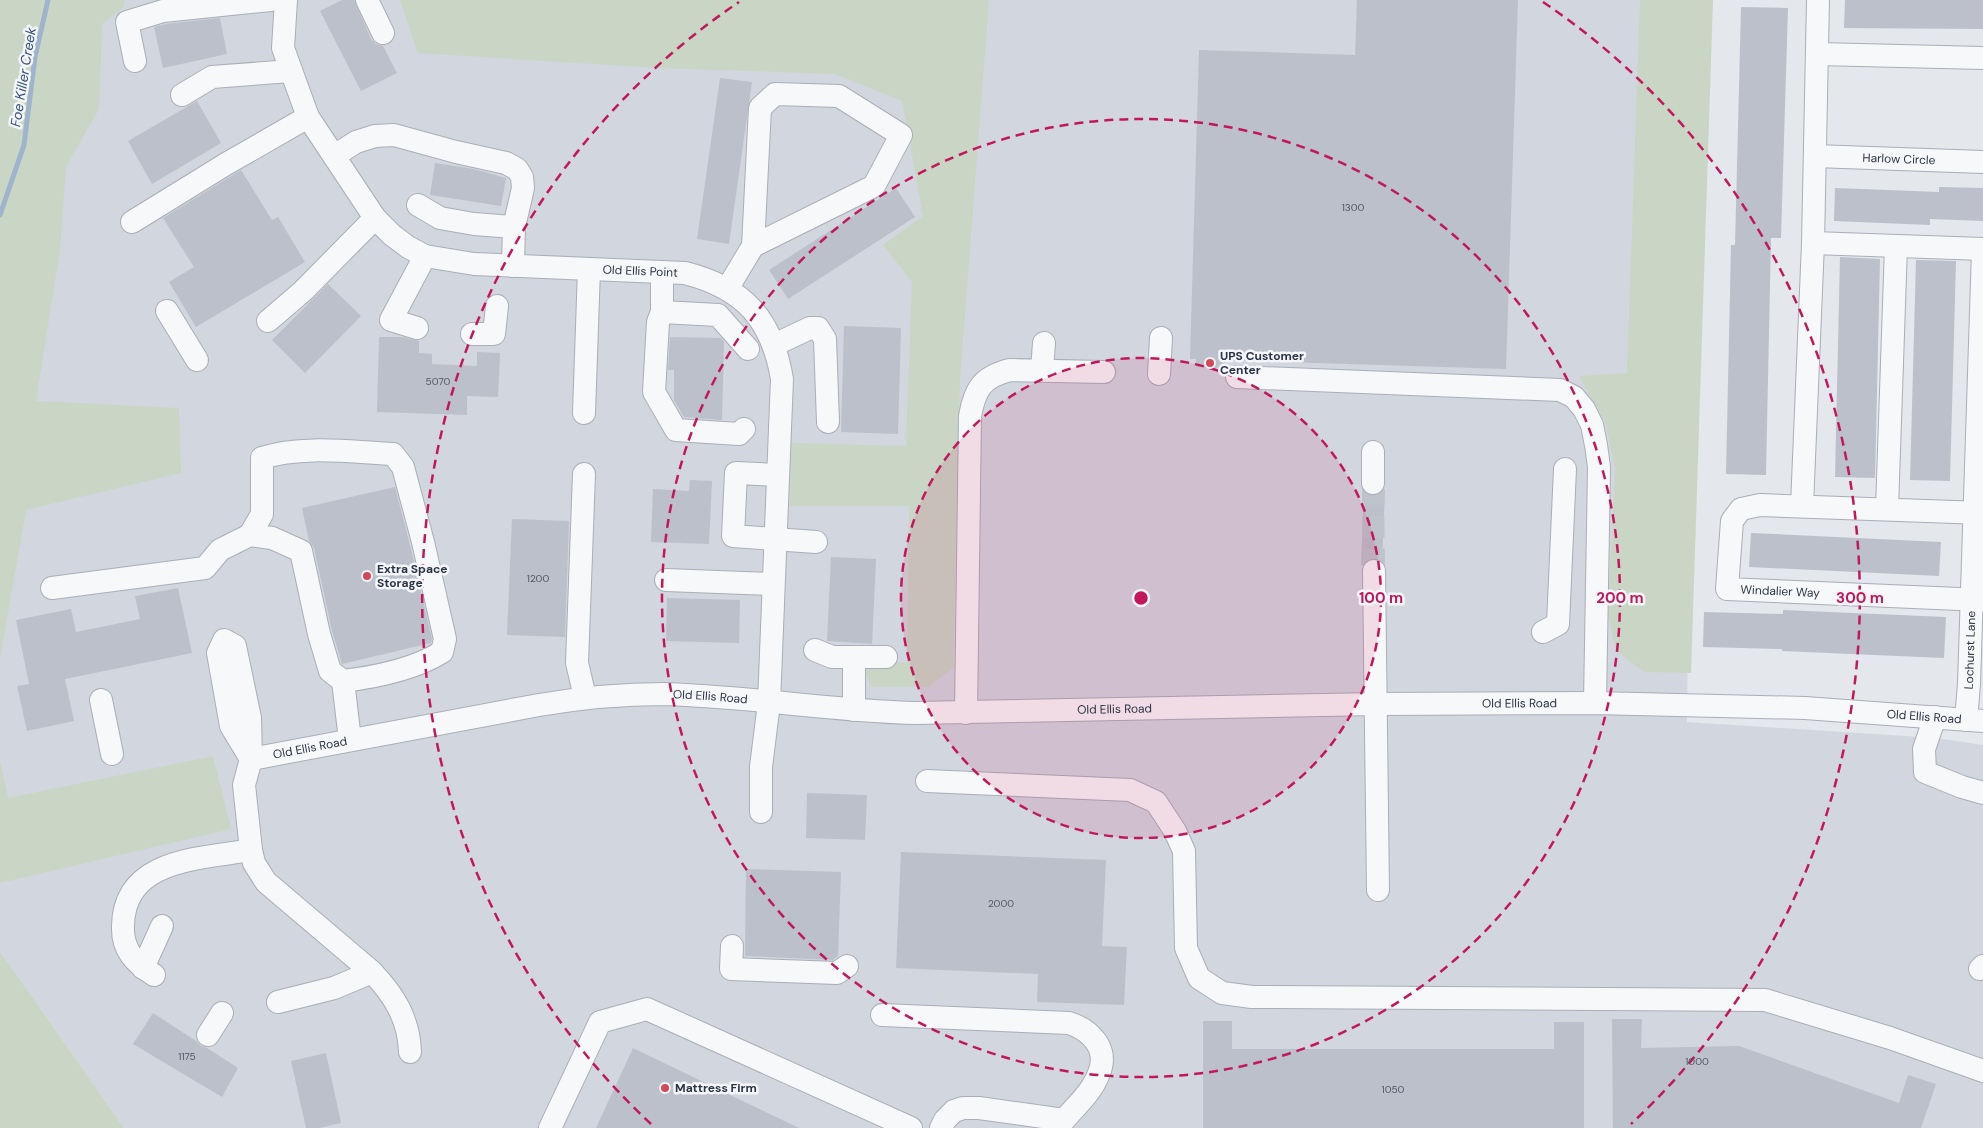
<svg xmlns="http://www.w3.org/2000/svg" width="1983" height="1128" font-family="'DM Sans',sans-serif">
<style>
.built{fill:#d2d6de}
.green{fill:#c9d6c5}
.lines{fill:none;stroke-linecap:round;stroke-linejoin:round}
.stream{stroke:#9fb4cc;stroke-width:5}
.building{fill:#bbc0ca}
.minor-tunnel{stroke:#bfc3cb;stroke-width:22;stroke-dasharray:22 11;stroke-linecap:butt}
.minor-casing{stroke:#a9aeb7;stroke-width:24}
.minor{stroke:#f7f8fa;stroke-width:22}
.ring{fill:none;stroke:#c2185b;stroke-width:2.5;stroke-dasharray:9 6}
.poi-dot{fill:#d1495b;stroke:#f4f6f9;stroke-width:2}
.labels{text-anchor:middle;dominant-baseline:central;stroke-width:5;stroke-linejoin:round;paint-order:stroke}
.number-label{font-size:10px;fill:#4f5766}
.street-label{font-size:12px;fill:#2b3445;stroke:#f4f6f9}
.poi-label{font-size:12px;font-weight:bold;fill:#2b3445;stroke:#f4f6f9;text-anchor:start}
.water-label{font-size:14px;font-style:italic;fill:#34527a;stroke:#f4f6f9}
.centre{fill:#c2185b;stroke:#f4f6f9;stroke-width:2.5}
.ring-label{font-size:15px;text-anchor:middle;font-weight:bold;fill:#c2185b;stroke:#f4f6f9;stroke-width:5;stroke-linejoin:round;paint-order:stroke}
</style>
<rect width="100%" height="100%" fill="#e4e7ec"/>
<path class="built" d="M42,0h1653l-8,722 249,16 47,7v383h-1859l-124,-177v-798z"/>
<g class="green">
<path d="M0,0h125l-2,8 -21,16 -3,85 -33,58 -6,83 -24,151 143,7 2,65 -155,37 -26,149z"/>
<path d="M400,0h589l-29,379 -7,289 -25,19h-57l-8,-21 44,-4 2,-156h-119l1,-63 115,3 6,-164 -29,-37 40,-29 -21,-115 -67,-27 -177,-6 -240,-15z"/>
<path d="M1640,0h73l-22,673 -47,-1 -28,-21 -8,-36 7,-147 -9,-43 -27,-49 48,-3z"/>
<path d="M213,756l18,73 -231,54v-122l8,37z"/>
<path d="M0,951l124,177h-124z"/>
</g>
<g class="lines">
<path class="stream" d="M0,215l24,-70 11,-88 13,-57"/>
</g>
<g class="building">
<path d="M342,0h12l17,39 5,5 7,2 14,27 -36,18 -41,-80z"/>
<path d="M1357,0h161l-12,369 -280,-9v8l-30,-1v-8h-6l9,-309 156,5z"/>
<path d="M1845,0h138v29l-139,-1z"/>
<path d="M1741,7l47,1 -7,230h-10l-5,237 -40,-1 5,-229h4z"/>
<path d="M220,18l7,36 -64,14 -9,-41 12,-3z"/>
<path d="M720,78l32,4 -23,162 -32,-5z"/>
<path d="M197,101l24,42 -69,41 -24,-43z"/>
<path d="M435,163l39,6 32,9 -5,28 -71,-11z"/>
<path d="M241,170l31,50 6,-3 27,45 -109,65 -27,-45 25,-15 -31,-49z"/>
<path d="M1939,187l44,1v33l-53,-2v6l-96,-4 1,-33 104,4z"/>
<path d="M896,188l19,29 -127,82 -19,-29z"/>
<path d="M1840,257l40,2 -5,219 -40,-1z"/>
<path d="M1916,260l40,1 -6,220 -40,-1z"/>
<path d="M328,284l33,32 -56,57 -33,-33z"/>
<path d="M844,326l57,2 -3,106 -57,-2z"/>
<path d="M379,337h24l16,4v12l13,1v10l45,2v-14l23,1 -2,44 -31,-1v19l-90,-3z"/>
<path d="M670,337l51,1 3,4 -2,78 -38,-3 -10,-17v-30h-6z"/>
<path d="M690,480l22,1 -3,63 -58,-2 2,-53 36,2z"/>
<path d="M395,487l15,58 22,94 -1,4 -89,21 -10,-33 -18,-83 -5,-7 -7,-33z"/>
<path d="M1385,489l-3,72 -9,-3 -6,2 -6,6 3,-74 9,4 7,-2z"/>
<path d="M512,519l57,2 -4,116 -58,-2z"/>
<path d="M1751,533l190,9 -2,34 -190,-9z"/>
<path d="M831,557l45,2 -4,85 -45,-3z"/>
<path d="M178,588l14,65 -127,26 9,42 -47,10 -10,-45 12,-2 -13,-64 55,-11 5,23 64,-13 -5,-23z"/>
<path d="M667,598l73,2 -1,43 -73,-2z"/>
<path d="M1783,610l163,7 -2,41 -162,-7v-2l-79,-2 1,-35 79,2z"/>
<path d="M807,793l60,2 -2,45 -59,-2z"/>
<path d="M901,852l205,8 -4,86 25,1 -3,58 -87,-3 1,-28 -142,-6z"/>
<path d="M746,869l95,3 -3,84 -5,4 -88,-4z"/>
<path d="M153,1013l43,28 5,5 6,2 31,20 -16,29 -89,-53z"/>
<path d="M1612,1019h30l-1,29 98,-2 160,57 9,-28 28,9 -15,44h-308z"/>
<path d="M1203,1021h29v28h322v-27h30v106h-381z"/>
<path d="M633,1048l166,80h-203z"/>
<path d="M326,1053l15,70 -22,5h-13l-15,-67z"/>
</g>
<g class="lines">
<path class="minor-tunnel" d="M1373,483l1,88"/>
<defs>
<g id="minor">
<path id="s1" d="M286,0l-3,48 25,69 67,101 17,17 16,12 17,9 49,8 211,9c59,15 87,46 97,106l-13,324 -8,64v45"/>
<path d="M367,0l16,33"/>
<path d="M1818,54l165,4"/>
<path d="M135,61l-8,-39 36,-11 108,-11"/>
<path d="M182,95l30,-18 79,-6"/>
<path d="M334,156l22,-14 19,-6 19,-1 62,17 50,11 11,6 5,8 1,11 -9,39"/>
<path id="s2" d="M1815,156l168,6"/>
<path d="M418,205l22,13 34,6 40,3 -1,39"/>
<path d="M132,222l94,-58 82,-47"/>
<path d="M1813,243l5,-243"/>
<path d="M662,272v40l-4,10 -4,70 22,38 63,4 5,-5"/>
<path d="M727,289l26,-43 121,-60 27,-51 -62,-39 -64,-2 -15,14 -7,138"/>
<path d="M167,311l30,49"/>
<path d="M662,312l56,3 30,34"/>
<path d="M268,321l35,-30 72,-73"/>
<path d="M417,328l-26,-8 34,-64"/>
<path d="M472,334h22l3,-28"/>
<path d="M774,345l36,-17h8l7,11 3,83"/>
<path d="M1042,370l2,-27"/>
<path d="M1159,374l2,-36"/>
<path d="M1237,377l323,13 14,7 10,12 8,16 4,20 3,22 -4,236"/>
<path d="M584,413l5,-144"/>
<path d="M1373,452v31"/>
<path d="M584,474l-7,189 8,34"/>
<path d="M778,475l-42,-2 -3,63 83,6"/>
<path d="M1802,506l11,-263 170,6"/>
<path d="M1887,509l9,-263"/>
<path id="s3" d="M1983,513l-223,-8 -19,4 -9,12 -5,68 256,11"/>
<path d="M1374,571l4,319"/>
<path d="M666,580l107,4"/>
<path d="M52,588l153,-20 15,-18 30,-15 12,-21v-56c39,-13 90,-6 131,-4l10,13 20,75 22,97 -3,13c-29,18 -66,25 -99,29l-13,-10 -11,-37 -18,-83 -29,-13 -22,-3"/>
<path d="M1543,632l15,-8 7,-155"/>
<path d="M815,650l17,7h54"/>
<path d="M343,681l7,59"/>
<path d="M101,700l11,54"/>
<path d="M854,710v-53"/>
<path d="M966,713l4,-297c5,-27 12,-39 40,-46l94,2"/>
<path d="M1935,717l-11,32 1,23 37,15 21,6"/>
<path id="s4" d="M1966,720l3,-36 14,-434"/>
<path id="s5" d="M251,759l288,-54c41,-7 82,-11 124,-11 84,2 168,17 253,19l460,-9 219,-1 210,5 178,13"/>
<path d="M927,781l203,9 26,12 19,29 9,20 2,97 13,30 23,15 30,4 513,3 125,38 93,33"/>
<path d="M251,850l3,13 12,19 106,90"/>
<path d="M732,946l-1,23 106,4 10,-7"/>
<path d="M143,968l19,-42"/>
<path d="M1980,969l3,-3"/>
<path d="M154,975c-19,-12 -32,-25 -31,-49 1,-68 78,-67 128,-76l-7,-65 7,-26 -1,-41 -15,-72 -11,-6 -6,13 13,73 20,33"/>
<path d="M278,1002l56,-14 38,-16c22,23 37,47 38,80"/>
<path d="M882,1015l187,8c22,7 40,26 30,50 -6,18 -23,33 -35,47"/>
<path d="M208,1035l14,-22"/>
<path d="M550,1128l50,-106 47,-13 264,119"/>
<path d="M941,1128l4,-8 9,-9 9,-3h16l85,12"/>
</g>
</defs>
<use href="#minor" class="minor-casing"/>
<use href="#minor" class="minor"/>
</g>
<circle cx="1141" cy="598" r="240" fill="#c2185b" fill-opacity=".12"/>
<g class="ring">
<circle cx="1141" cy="598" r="240"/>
<circle cx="1141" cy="598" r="479"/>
<path d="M651 1124A719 719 0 0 1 739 2M1543 2A719 719 0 0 1 1631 1124"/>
</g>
<g class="poi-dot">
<circle cx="1210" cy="363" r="5"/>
<circle cx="367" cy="576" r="5"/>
<circle cx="665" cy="1088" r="5"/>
</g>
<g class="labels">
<g class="number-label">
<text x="1353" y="207">1300</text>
<text x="438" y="381">5070</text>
<text x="538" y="578">1200</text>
<text x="1001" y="903">2000</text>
<text x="187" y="1056">1175</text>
<text x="1697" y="1061">1000</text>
<text x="1393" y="1089">1050</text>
</g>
<g class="street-label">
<text stroke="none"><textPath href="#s2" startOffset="84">Harlow Circle</textPath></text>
<text stroke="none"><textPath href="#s1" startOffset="522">Old Ellis Point</textPath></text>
<text stroke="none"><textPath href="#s3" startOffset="379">Windalier Way</textPath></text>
<text stroke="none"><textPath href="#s4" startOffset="70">Lochurst Lane</textPath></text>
<text stroke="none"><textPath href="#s5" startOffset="465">Old Ellis Road</textPath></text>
<text stroke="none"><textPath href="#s5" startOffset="1275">Old Ellis Road</textPath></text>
<text stroke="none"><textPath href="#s5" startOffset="870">Old Ellis Road</textPath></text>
<text stroke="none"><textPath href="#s5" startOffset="1680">Old Ellis Road</textPath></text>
<text stroke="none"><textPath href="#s5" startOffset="60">Old Ellis Road</textPath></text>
</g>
<g class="poi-label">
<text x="1220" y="356">UPS Customer<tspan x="1220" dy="14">Center</tspan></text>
<text x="377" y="569">Extra Space<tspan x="377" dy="14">Storage</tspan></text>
<text x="675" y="1088">Mattress Firm</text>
</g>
<g class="water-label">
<text transform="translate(23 77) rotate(-81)">Foe Killer Creek</text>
</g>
</g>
<circle cx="1141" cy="598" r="8" class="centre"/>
<g class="ring-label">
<text x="1381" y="603">100 m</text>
<text x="1620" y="603">200 m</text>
<text x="1860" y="603">300 m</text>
</g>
</svg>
